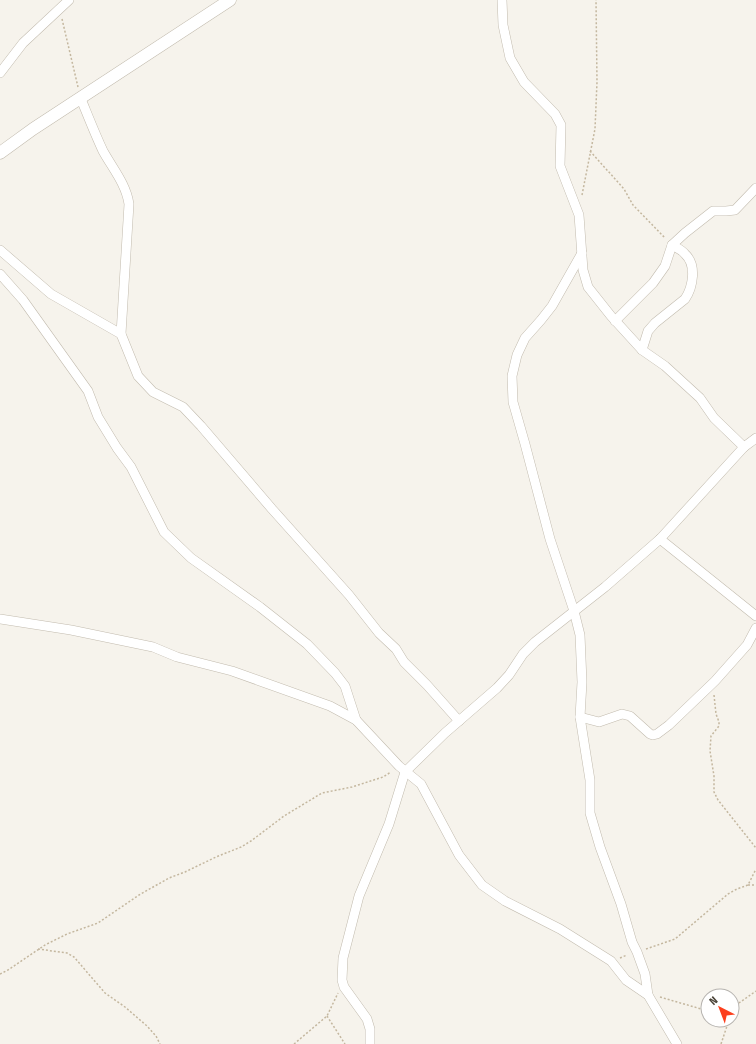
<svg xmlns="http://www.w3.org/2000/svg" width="756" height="1044" font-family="'Fira Sans Condensed',sans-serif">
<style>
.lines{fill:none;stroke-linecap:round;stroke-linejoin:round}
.minor-casing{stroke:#c2bbae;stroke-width:10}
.tertiary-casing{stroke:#c2bbae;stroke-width:13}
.path{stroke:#c4b79f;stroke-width:1.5;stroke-dasharray:2 2;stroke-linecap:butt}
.minor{stroke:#fff;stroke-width:9}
.tertiary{stroke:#fff;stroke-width:12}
</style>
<rect width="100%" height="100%" fill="#f6f3ec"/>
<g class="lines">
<defs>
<g id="minor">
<path d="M502,0l1,25 7,33 14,24 31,32 6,11 -1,41 19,49 4,55 5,17 23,29 31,34 23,16 35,32 14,20 30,29"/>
<path d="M0,73l23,-30 46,-43"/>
<path d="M81,99c7,17 14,35 22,52 10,18 23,33 26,53l-8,130 17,42 15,16 30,15 18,19 71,83 77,86 30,38 17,16 8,13 23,23 32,36"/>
<path d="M0,250l51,44 70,40"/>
<path d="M582,253l-30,53 -11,14 -16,18 -8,17 -5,21 1,26 12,42 25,95 24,72 6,24 2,47 -2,35 10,63v33l10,34 21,57 11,38 5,10 8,22 3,21"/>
<path d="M0,274l23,26 65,91 10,26 19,31 14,19 33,65 27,26 69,49 47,37 28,29 10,13 11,34"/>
<path d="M615,321l38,-38 12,-17 7,-21 13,-12 28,-22h13l9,-1 21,-22"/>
<path d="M642,350l6,-19 7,-8 30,-24c8,-12 12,-34 0,-45 -3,-4 -8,-6 -13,-9"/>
<path d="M660,539l96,77"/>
<path d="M0,619l71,11 82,17 24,10 55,14 98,35 26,14 43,46 22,18 38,71 23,30 23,16 55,28 51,32 15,19 22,15 29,49"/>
<path d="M580,717l19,5 23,-8 8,2 20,18 3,1 4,-1 12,-9 46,-44 32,-36 9,-17"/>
<path d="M370,1044v-15l-3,-10 -23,-32 -2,-7 1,-22 16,-62 30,-72 16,-52 40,-39 52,-45 12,-13 14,-21 12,-12 70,-55 55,-48 84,-92 12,-9"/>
</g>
<path id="tertiary" d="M0,153l33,-24 197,-129"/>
</defs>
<use href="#minor" class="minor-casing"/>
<use href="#tertiary" class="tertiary-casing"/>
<g class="path">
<path d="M62,19l16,68"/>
<path d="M590,151l34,38 9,16 32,33"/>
<path d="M582,195l13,-66 2,-47 -1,-82"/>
<path d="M714,695l2,19 3,8v4l-8,10 -1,15 4,25v16l4,8 38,48"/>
<path d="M748,885h8"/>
<path d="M38,949l29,4 7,4 31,36 20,14 22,19 9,10 4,8"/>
<path d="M646,949l29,-10 53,-45 9,-5 11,-4 8,-16"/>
<path d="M620,958l7,-3"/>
<path d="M0,974l8,-4 37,-25 22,-11 31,-11 41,-28 30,-17 16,-6 31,-15 25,-10 10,-6 33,-25 38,-23 30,-6 31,-10 8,-5"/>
<path d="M660,997l48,14"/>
<path d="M732,1013l7,-10 17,-12"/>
<path d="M327,1016l18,28"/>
<path d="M294,1044l33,-28 11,-23"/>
<path d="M721,1044l8,-24"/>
</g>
<use href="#minor" class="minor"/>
<use href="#tertiary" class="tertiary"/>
</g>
<g transform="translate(720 1008) rotate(318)"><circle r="19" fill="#ffffff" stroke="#b7b4b0"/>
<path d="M0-3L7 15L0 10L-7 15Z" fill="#fc3f1d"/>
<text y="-6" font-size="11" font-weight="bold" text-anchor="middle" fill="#4b4439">N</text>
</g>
</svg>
